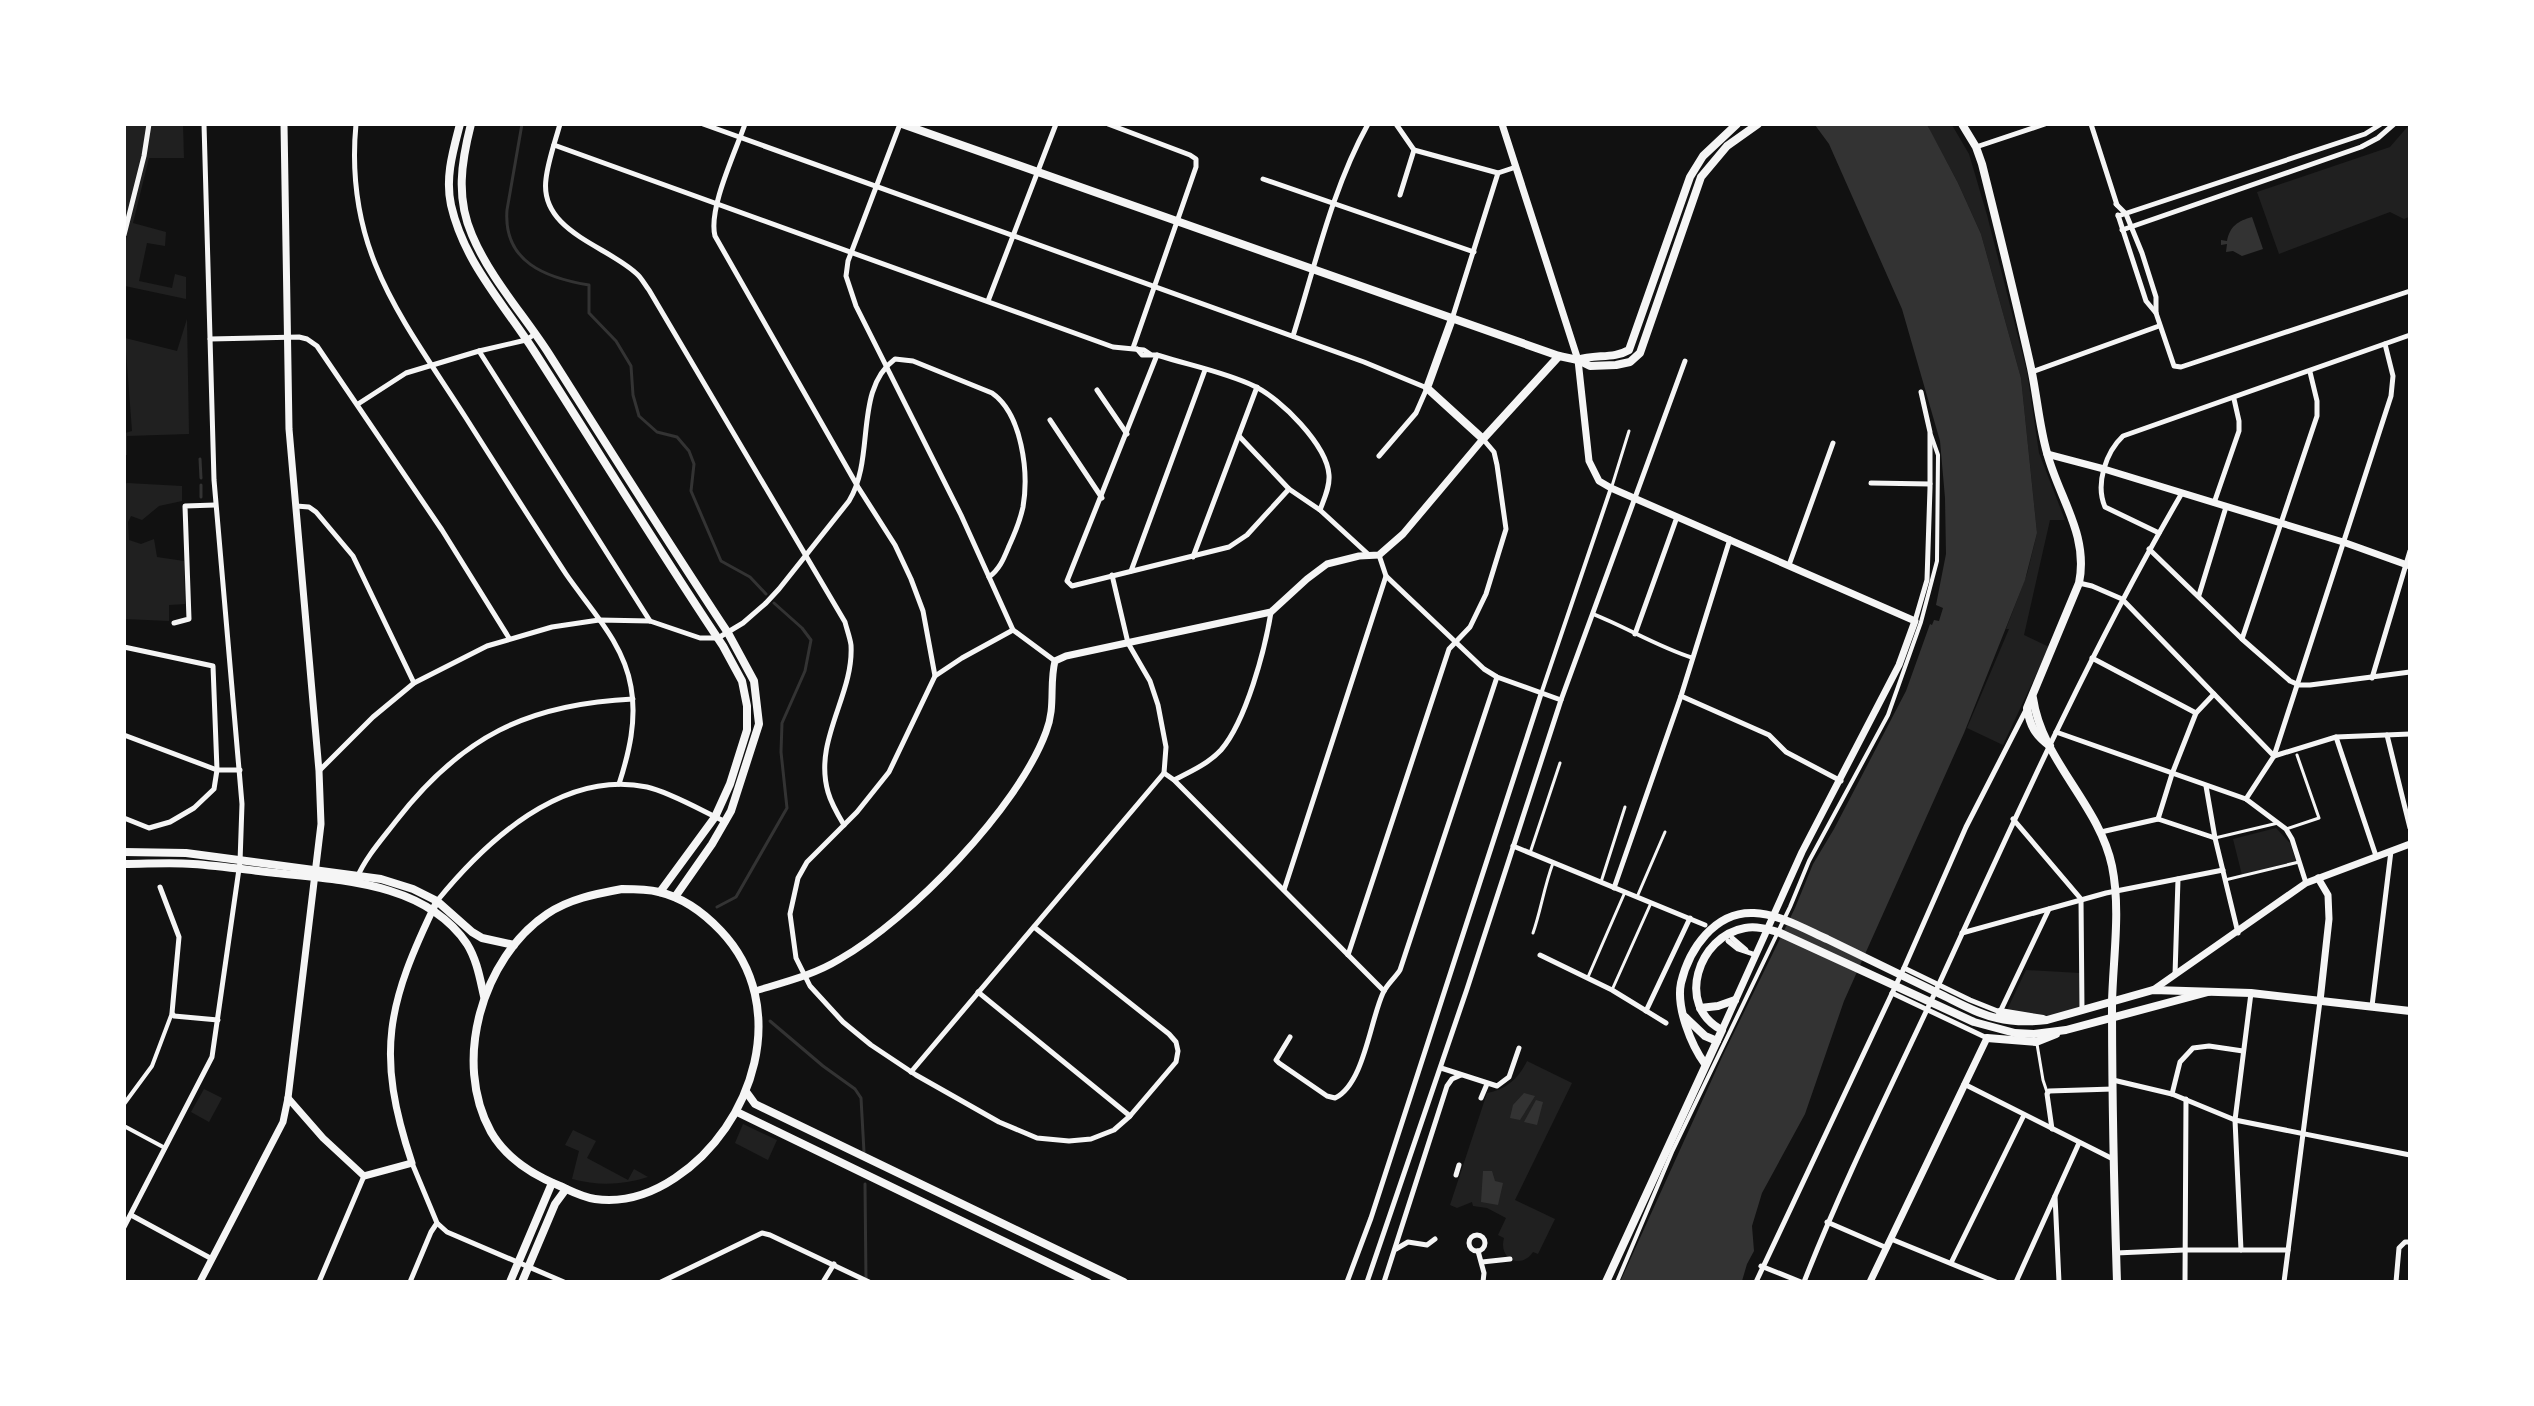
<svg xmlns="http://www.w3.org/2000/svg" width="2534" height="1406" font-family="Figtree,sans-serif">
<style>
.green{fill:#202020}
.water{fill:#333}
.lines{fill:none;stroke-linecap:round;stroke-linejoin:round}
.stream{stroke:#333;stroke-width:3}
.service{stroke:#f5f5f5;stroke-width:3}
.pedestrian{stroke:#f5f5f5;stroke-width:4}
.minor{stroke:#f5f5f5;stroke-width:5}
.tertiary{stroke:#f5f5f5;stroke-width:7}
.secondary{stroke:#f5f5f5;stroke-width:8}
</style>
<rect width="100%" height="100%" fill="#111"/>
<g class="green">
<path d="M125,125h58l1,33h-35l-16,65 33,9 -1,14 -18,-3 -8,38 33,7 3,-14 11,3v22l-61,-13z"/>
<path d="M1927,125h25l17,29 18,61 40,157 12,81 26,67h-15l-26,115 25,12 -46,98 -36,-17 42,-99h-3l21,-55 10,-41 -16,-155 -40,-144 -23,-51z"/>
<path d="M2409,125v92l-5,2 -14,-7 -111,42 -22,-62 133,-45z"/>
<path d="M187,319l2,115 -62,2v19h-2v-22l7,-2 -7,-93 52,13z"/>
<path d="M127,483l55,3v15l-23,5 -17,14 -11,-4 -3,6 1,18 12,4 13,-5 3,18 27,4 1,43 -16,1v16l-44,-2 -1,-134z"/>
<path d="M2276,828l14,15 6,18 -54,14 -9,-36z"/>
<path d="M2026,970l54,3v37l-34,8 -39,-8z"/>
<path d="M1527,1061l45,22 -57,117 40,19 -17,35 -5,-2c-12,18 -35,7 -29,-14l-6,-3 8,-17 -19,-10 -14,-2 -1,-4 -15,6 -7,-3 37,-112c19,-3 32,-15 40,-32z"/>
<path d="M204,1089l18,9 -13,24 -18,-10z"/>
<path d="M743,1124l34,16 -9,20 -33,-17z"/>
<path d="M573,1130l23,11 -9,17 41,22 6,-11 14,8c-26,8 -49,9 -76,2l7,-28 -14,-6z"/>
</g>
<g class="water">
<path d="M1815,125h112l3,5 28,53 23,51 40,144 16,155 -12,47 -61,153 -120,268 -39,113 -43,79 -10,33 2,25 -7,13 -5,17 -122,1 103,-227 72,-147 18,-44 21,-35 72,-138 24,-67 2,1 2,-5 5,1 4,-13 -7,-3 10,-51 -1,-56 -5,-57 -38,-132 -73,-165z"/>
<path d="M2252,217l11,32 -21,7 -9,-5 -7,1 1,-8 -6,1v-5l6,1c3,-15 11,-20 25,-24z"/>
<path d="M1524,1093l11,3 -15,24 -10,-2 3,-13z"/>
<path d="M1536,1100l7,2 -6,23 -13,-3z"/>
<path d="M1483,1171h9l3,10 8,2 -5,22 -17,-3z"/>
</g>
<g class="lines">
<g class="stream">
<path d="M522,124l-15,86c-4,52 39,68 82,75v28l27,28 15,25 2,29 6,21 18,16 20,5 12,14 5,13 -3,27 30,70 29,16 16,17"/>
<path d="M200,459l1,19"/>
<path d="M201,485v12"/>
<path d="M717,907l19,-10 51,-89 -6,-56 1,-29 23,-52 6,-31 -9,-12 -28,-25"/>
<path d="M770,1021l53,45 32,23 6,9 3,54"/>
<path d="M865,1184l1,96"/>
</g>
<g class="service">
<path d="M1612,486l17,-55"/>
<path d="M2286,829l33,-11 -22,-63"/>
<path d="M2215,838l63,-15"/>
<path d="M1530,853l30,-90"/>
<path d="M2225,880l74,-18"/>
<path d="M1601,882l24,-75"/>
<path d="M1637,897l28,-65"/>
<path d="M1533,933c8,-23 11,-46 20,-70"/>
<path d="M1588,977l37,-85"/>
<path d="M1612,990l39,-87"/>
<path d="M2037,1044l6,36 4,12"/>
</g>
<g class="pedestrian">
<path d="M1593,614c33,13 65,33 100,44"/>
<path d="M1541,694l70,-206"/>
<path d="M124,1104l28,-38 20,-53"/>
<path d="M124,1126l41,22"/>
<path d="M1617,1282l55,-130 118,-245 19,-46 79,-146 33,-93 16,-61 1,-106 -7,-20"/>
</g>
<g class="minor">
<path d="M356,124c-12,126 46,194 110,294 33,52 66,104 100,156 24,35 58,69 65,113 6,33 -2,66 -12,97"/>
<path d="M560,124c-5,18 -12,37 -14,55 -7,53 63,67 92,96 4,4 7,10 11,15l196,332c2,8 5,16 6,23 3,50 -38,95 -23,147 3,11 10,23 16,33"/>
<path d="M703,124l661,238 63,26 -11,25 -37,43"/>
<path d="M745,124c-10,29 -37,85 -30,112l143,251 37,58 16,34 12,32 12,65"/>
<path d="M900,124l-52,137 -2,15 10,30 105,209 52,115 42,31"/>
<path d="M1108,124l82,31 6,4v8l-63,181"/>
<path d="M1396,124l18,26 84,23 18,-6"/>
<path d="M2091,124l26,81"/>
<path d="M554,145l559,202 31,3 6,4"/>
<path d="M1976,147l69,-23"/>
<path d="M1263,179l211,73"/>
<path d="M1400,195l14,-45"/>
<path d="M2116,204l10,10 16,39 14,44v16l18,53 7,1 229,-76"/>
<path d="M2118,215l28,86 10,12"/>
<path d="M2118,216l247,-82 16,-10"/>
<path d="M2122,230l239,-83 17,-9 16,-14"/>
<path d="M124,235l20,-79 5,-32"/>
<path d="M988,301l68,-177"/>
<path d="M1452,319l46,-146"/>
<path d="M1293,336c22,-70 39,-147 75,-212"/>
<path d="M210,339l89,-2 8,2 10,7 125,184 67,108"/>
<path d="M1137,349l5,6h15c31,10 68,17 97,31 26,12 73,59 75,89 1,12 -5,24 -9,35"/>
<path d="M479,351l171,270"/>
<path d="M1157,355l-90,226 5,5 157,-39 18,-12 42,-46"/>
<path d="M2032,372l127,-46"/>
<path d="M1097,390l30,44"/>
<path d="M358,404l48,-31 73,-22 47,-11 9,-6"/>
<path d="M1050,420l52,78"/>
<path d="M1239,436l50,53 31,21 49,45"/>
<path d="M1871,483l59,1"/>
<path d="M2214,503l25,-72v-10l-5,-22"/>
<path d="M296,506l13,1 7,5 37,44 61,127"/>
<path d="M2159,533l-54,-26c-10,-23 1,-55 18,-71l287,-101"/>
<path d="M2149,549l93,90 48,42 9,4h11l100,-13"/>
<path d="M1379,555l7,21 98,93 13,8 64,23"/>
<path d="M1193,557l64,-170"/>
<path d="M1789,565l44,-122"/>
<path d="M1131,571l74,-201"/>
<path d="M2079,583l13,3 30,13 152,157"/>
<path d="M2199,595l27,-88"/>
<path d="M1915,621l12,-41 3,-92v-56l-9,-40"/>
<path d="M174,623l15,-4 -4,-113 30,-1"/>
<path d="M1013,630l-51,28 -27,18 -46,96 -32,40 -50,50 -9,16 -8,36 6,44 14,28 33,36 28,23 45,30 83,47 38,16 32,3 22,-2 23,-9 16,-14 46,-54 2,-11 -2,-9 -7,-8 -135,-107"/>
<path d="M1635,634l42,-117"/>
<path d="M2242,639l75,-223v-15l-7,-29"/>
<path d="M124,647l89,19 4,104 -3,19 -20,19 -24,14 -21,6 -25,-10"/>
<path d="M2092,658l104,55"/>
<path d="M2372,678l38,-127"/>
<path d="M1681,696l88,39 17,17 55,29"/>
<path d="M2056,732l190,67 40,30 6,10 14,44"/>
<path d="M124,735l93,35h23"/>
<path d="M2387,735l23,93"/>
<path d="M2336,737l40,119"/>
<path d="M2274,756l62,-19 74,-3"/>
<path d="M319,771l54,-54 41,-34 73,-37 65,-19 47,-7 51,1 50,17h18l25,-15 23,-20 13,-14 70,-88c27,-44 4,-111 46,-142l18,2 79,32c30,21 37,79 31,114 -3,14 -8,26 -14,39 -5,12 -9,23 -20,31"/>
<path d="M1164,773l10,7 210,211"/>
<path d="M1174,780c16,-8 34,-16 47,-30 25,-29 44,-100 50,-138"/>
<path d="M2206,786l9,52 23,95"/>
<path d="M2246,799l28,-43 117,-360 2,-20 -8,-32"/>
<path d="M2013,819l68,80 1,112"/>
<path d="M2158,819l14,-45 24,-61 18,-19"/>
<path d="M2101,832l57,-13 57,19"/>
<path d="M1513,846l192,79"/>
<path d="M357,878c8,-20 26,-40 39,-57 65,-84 131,-117 237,-122"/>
<path d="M160,887l19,50 -7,76 2,3 44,4"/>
<path d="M1614,888l67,-192 49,-157"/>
<path d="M1284,890l102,-314"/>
<path d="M437,901c48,-59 125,-132 210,-114 23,5 57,25 79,35"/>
<path d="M1962,933l144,-40 117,-23"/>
<path d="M1732,938l14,12"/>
<path d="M1728,941l10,8 18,6"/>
<path d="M1348,955l101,-306 21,-22 16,-33 20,-65 -9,-64 -3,-13 -11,-13"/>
<path d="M1540,955l72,35 54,33"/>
<path d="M1904,968l66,32 30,12 49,-103"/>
<path d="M2175,975l3,-96"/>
<path d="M978,992l152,124"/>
<path d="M1892,993l95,45"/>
<path d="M2372,1006l19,-155"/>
<path d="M1646,1011l44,-93"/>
<path d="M1290,1037l-14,23 3,3 48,33 8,2c29,-14 35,-77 48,-105 4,-9 12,-15 17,-23l97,-293"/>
<path d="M1441,1068l56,18 12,-9 10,-29"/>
<path d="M911,1072l253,-299 2,-26 -8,-42 -8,-24 -22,-38 -16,-68"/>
<path d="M2113,1080l59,14 63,26 175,35"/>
<path d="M1964,1084l149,75"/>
<path d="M2172,1094l8,-32 13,-14 16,-2 34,5"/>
<path d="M1481,1098l6,-14"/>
<path d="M2052,1129l-5,-35 2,-3 64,-2"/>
<path d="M412,1163l25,60 10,9 117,50"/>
<path d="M1456,1175l3,-10"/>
<path d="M2055,1196l4,86"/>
<path d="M131,1215l81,44"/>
<path d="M1827,1222l60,26"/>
<path d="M124,1227l88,-170 28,-195 2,-58 -28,-324 -10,-356"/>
<circle cx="1477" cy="1243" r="8"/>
<path d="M1891,1239l105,43"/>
<path d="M1396,1249l12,-7 19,3 8,-6"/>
<path d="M2241,1250l-6,-130 16,-127"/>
<path d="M1478,1251l6,22 -1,9"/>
<path d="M2116,1253l68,-3h104"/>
<path d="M1482,1262l28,-3"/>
<path d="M1951,1263l73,-148"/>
<path d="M1761,1266l40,16"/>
<path d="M319,1282l45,-106"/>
<path d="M410,1282l21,-50 6,-9"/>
<path d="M661,1282l101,-49 8,2 99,47"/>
<path d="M823,1282l11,-18"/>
<path d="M1347,1282l24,-64 170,-524"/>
<path d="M1367,1282l100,-293 94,-289 124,-339"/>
<path d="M1384,1282l63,-196 5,-7 9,-4"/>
<path d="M1756,1282l148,-314 62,-141 61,-119"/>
<path d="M1804,1282c40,-102 89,-199 135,-298 76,-166 151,-333 243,-491"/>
<path d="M2016,1282l63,-139"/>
<path d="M2185,1282l1,-183"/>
<path d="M2284,1282l36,-281"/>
<path d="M2396,1282l3,-34 6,-6h5"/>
</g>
<g class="tertiary">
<path d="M1502,124l76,236 11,101 10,20 12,7 304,133 -16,44 -97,187 -80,178"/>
<path d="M2047,454l57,15 239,73 67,24"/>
<path d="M2318,878l10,17 1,24 -9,82"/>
<path d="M2153,990l153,-107 104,-39"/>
<path d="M755,991c30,-9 59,-16 85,-32 70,-40 178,-151 206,-227 10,-25 3,-47 9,-71l11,-5 205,-44 36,-33 20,-15 32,-8 20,-1 24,-21 80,-95"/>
<path d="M288,1098l35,40 41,38 48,-13c-37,-110 -25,-159 25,-262"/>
<path d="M200,1282l83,-160 5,-24 33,-274 -2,-53 -30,-342 -5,-305"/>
<path d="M1870,1282l117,-244"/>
</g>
<g class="secondary">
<path d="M460,124c-7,27 -15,53 -9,81 13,57 52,98 83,146 63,98 124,198 189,295l19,35 5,25v24l-17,54 -15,33 -55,75"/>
<path d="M471,124c-10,39 -15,74 1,111 18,43 52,80 77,119 59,93 118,187 179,279l26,48 5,43 -28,87 -19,33 -37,53"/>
<path d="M902,124l657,232 19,4 12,6 26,-1 14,-3 10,-9 61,-176 26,-31 31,-22"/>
<path d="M1962,124l14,23 6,17c17,68 34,136 49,204 6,28 8,57 16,85 12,45 42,82 32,130l-52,125c3,18 8,27 23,38"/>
<path d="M1452,319l-25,69 56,51 76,-83"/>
<path d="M1578,360c16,-6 36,-1 51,-10l61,-173 13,-21 34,-32"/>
<path d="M2033,698c9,63 66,106 79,168 9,44 1,92 0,137 0,93 2,186 5,279"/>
<path d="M124,852l62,1 195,26 32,10 24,12 35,31 10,6 32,7"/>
<path d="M124,864c23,0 47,-2 69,0 28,2 55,6 83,9 66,7 150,10 191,71 10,16 13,35 17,52"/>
<path d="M622,889c12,0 25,0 37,3 26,6 45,21 62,39 71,75 33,195 -46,247 -24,16 -52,25 -80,21 -13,-2 -24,-8 -35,-13 -27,-11 -54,-28 -69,-54 -39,-70 -9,-174 56,-218 22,-15 48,-20 75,-25z"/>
<path d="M1700,1008l18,-2 17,-6"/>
<path d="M2000,1012l43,7"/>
<path d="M1685,1017l20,19 12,5"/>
<path d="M1987,1038l49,4 20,-8"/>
<path d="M1705,1064c-14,-19 -29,-57 -24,-81 8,-34 34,-72 73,-70 25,1 51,16 73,26 37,18 74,36 111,54 19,9 39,21 59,25 16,4 34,4 50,2l106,-30 98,3 159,18"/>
<path d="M747,1093l8,11 369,178"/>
<path d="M737,1112l351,170"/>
<path d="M510,1282l42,-99"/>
<path d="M522,1282l33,-78 11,-15"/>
<path d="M1606,1282l116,-252c-47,-24 -24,-94 23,-102 11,-2 22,1 33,4l196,90 41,11 19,1 32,-4 142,-38"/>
</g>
</g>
<rect width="2534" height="1406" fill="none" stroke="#ffffff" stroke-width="252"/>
</svg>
